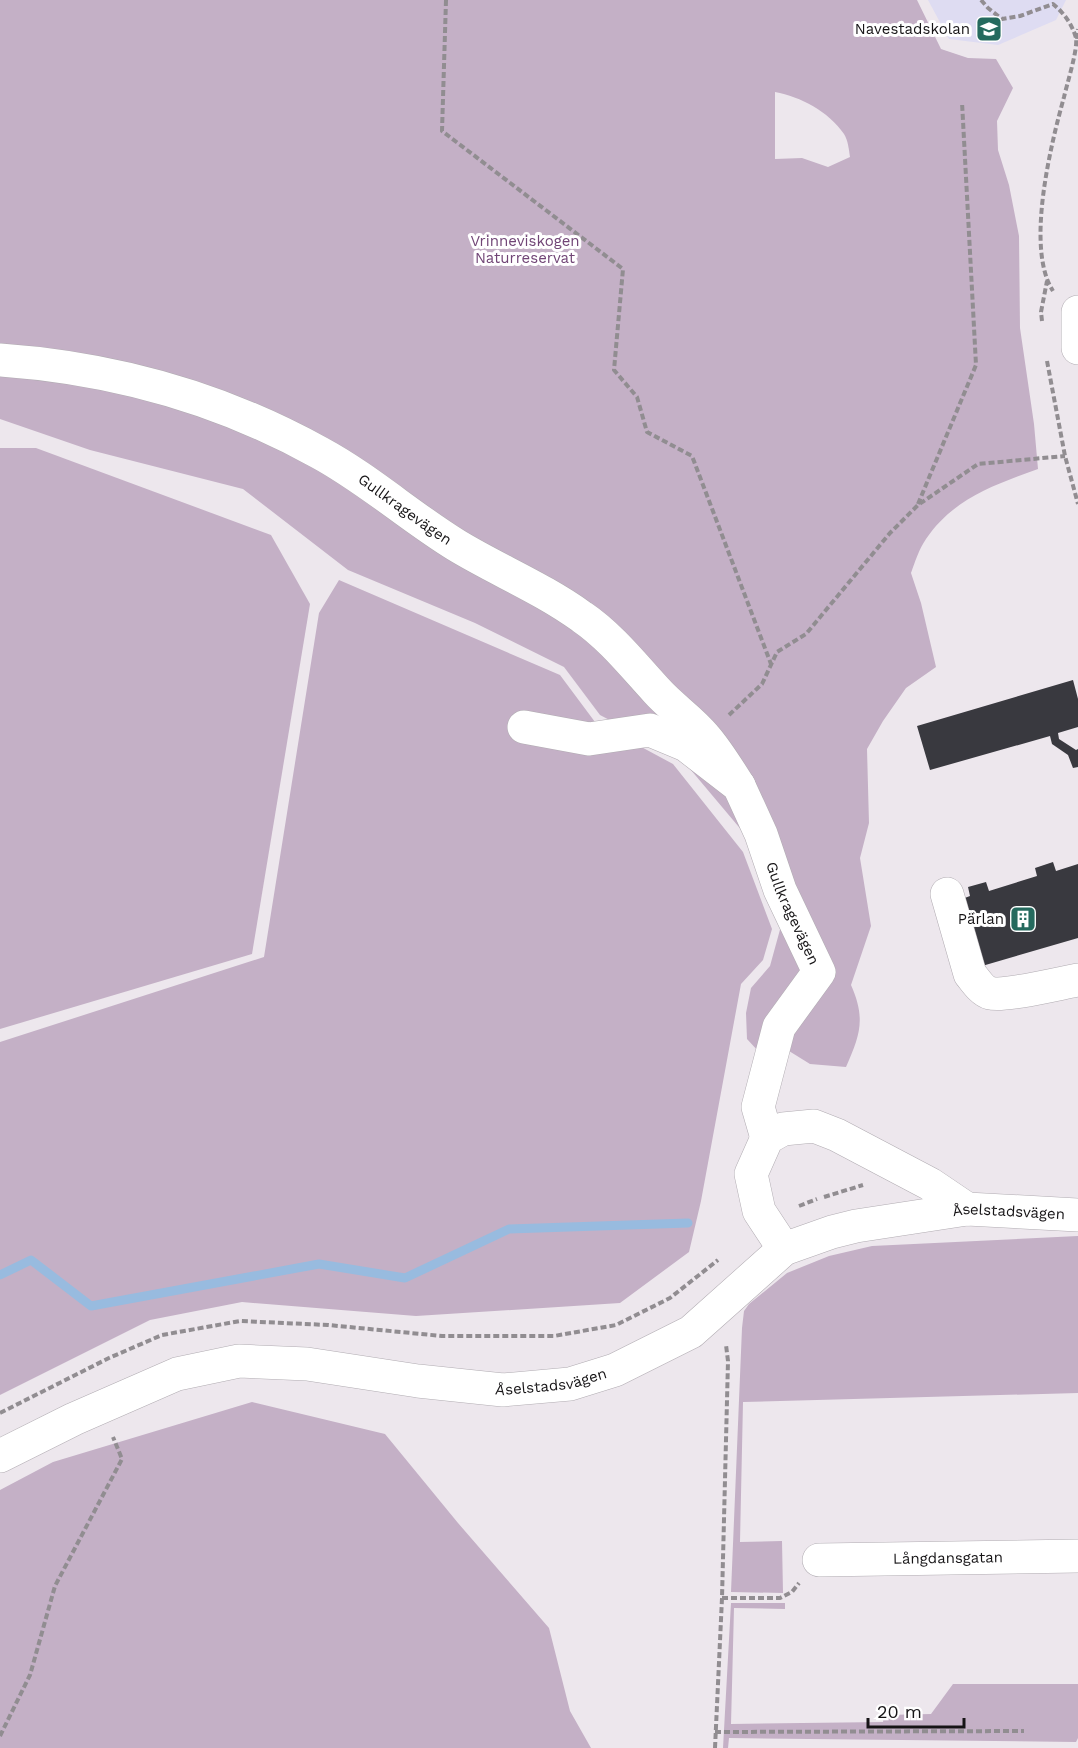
<svg xmlns="http://www.w3.org/2000/svg" width="1078" height="1748" font-family="'Work Sans',sans-serif">
<style>
.education{fill:#dedcf2}
.green{fill:#c4b0c6;fill-rule:evenodd}
.lines{fill:none;stroke-linecap:round;stroke-linejoin:round}
.stream{stroke:#98bbdf;stroke-width:9}
.building{fill:#39393f}
.minor-casing{stroke:#b1acb2;stroke-width:34}
.path{stroke:#918d91;stroke-width:4;stroke-dasharray:6 3;stroke-linecap:butt}
.minor{stroke:#fff;stroke-width:33}
.labels{text-anchor:middle;dominant-baseline:central;stroke-width:6;stroke-linejoin:round;paint-order:stroke}
.poi-label{font-size:15px;fill:#161416;stroke:#fff;text-anchor:end}
.park-label{font-size:15px;fill:#714576;stroke:#fff}
.street-label{font-size:15px;fill:#161416;stroke:#fff}
</style>
<rect width="100%" height="100%" fill="#ede7ed"/>
<path class="education" d="M928,0h138l-10,20 -58,25 -49,-6z"/>
<g class="green">
<path d="M0,0h917l24,49 27,9 28,1 17,29 -16,33 1,29 11,35 10,51 1,92 14,96 4,45c-44,16 -85,30 -112,70 -7,10 -11,23 -15,34l10,30 15,64 -30,21 -23,33 -16,28 2,74 -9,35 11,68 -20,59c15,34 9,50 -5,82l-36,-3 -21,-13 -30,1 -12,-13 -1,-26 5,-25 19,-22 11,-40 -27,-81 -74,-88 -80,-42 -36,-48 -89,-44 -127,-53 -105,-81 -153,-39 -90,-31zM775,92c26,5 53,19 69,42 4,6 5,16 6,23l-22,10 -26,-9 -27,1z"/>
<path d="M0,448h36l235,87 39,69 -58,350 -252,75z"/>
<path d="M339,580l221,95 35,47 78,42 70,88 29,77 -9,31 -22,24 -40,217 -12,51 -69,51 -204,13 -174,-14 -92,18 -150,75v-353l264,-85 55,-344z"/>
<path d="M1078,1236v157l-335,9 -3,140 42,-1 1,52 -52,-1 11,-264 2,-17 5,-7 38,-31 42,-17 43,-10z"/>
<path d="M252,1402l133,32 73,89 91,105 21,83 21,37h-591v-258l53,-28z"/>
<path d="M731,1603h54v6l-51,-1 -3,116 152,-2 1,-7 47,-1 22,-30h125v54l-2,4 -347,-4 -1,10h-5z"/>
</g>
<g class="lines">
<path class="stream" d="M0,1275l31,-15 60,46 228,-42 86,14 104,-49 179,-6"/>
</g>
<g class="building">
<path d="M1073,680l5,19v28l-20,6 1,6 17,11 2,-1v18l-5,1 -5,-13 -16,-11 -2,-8 -120,34 -13,-44z"/>
<path d="M1053,862l3,9 22,-7v74l-96,28 -20,-67 8,-3 -2,-9 18,-5 3,9 48,-15 -2,-8z"/>
</g>
<g class="lines">
<defs>
<g id="minor">
<path d="M1078,312v36"/>
<path id="s1" d="M0,360c113,8 221,38 320,93 48,26 89,63 136,92 41,25 86,43 126,72 28,19 51,48 74,73 15,17 35,30 49,47 13,15 23,32 34,49"/>
<path id="s2" d="M524,727l65,12 61,-9 36,15 53,41 22,48 19,56 39,82 -40,55 -21,80 9,31"/>
<path d="M947,894l23,80c5,6 12,17 20,19 14,4 71,-10 88,-13"/>
<path d="M784,1249l-25,-38 -8,-37 16,-36 16,-9 31,-3 23,9 93,49 37,25"/>
<path id="s3" d="M0,1456l74,-37 103,-45 62,-13 68,3 111,17 85,9 67,-6 45,-14 76,-38 93,-83 48,-17 24,-6 111,-17 111,6"/>
<path id="s4" d="M819,1560l259,-4"/>
</g>
</defs>
<use href="#minor" class="minor-casing"/>
<g class="path">
<path d="M446,0l-4,131 181,138 -9,101 23,27 10,35 45,24 79,208"/>
<path d="M981,0l7,8 14,11 18,-3 33,-12c11,9 19,20 23,34 2,11 -9,46 -12,59 -13,47 -39,151 -11,194"/>
<path d="M1077,39l1,-10"/>
<path d="M1042,321l-1,-9 6,-31"/>
<path d="M1047,361l18,95 13,48"/>
<path d="M918,504l58,-139 -14,-263"/>
<path d="M729,715l33,-31 15,-32 29,-18 84,-101 28,-28 60,-41 87,-8"/>
<path d="M824,1197l39,-12"/>
<path d="M799,1206l18,-7"/>
<path d="M0,1413l109,-55 53,-23 78,-14 88,4 114,11h112l62,-11 54,-27 48,-38"/>
<path d="M722,1598h58l12,-6 7,-9"/>
<path d="M715,1732l309,-1"/>
<path d="M0,1736l30,-61 25,-89 67,-127 -9,-22"/>
<path d="M715,1748l7,-150 6,-237 -2,-16"/>
</g>
<use href="#minor" class="minor"/>
</g>
<defs>
<symbol id="school-square" viewBox="-11 -11 22 22"><rect x="-9" y="-9" width="18" height="18" rx="4" fill="#256a5e" stroke="#fff"/><path d="M0-5L7-2L0 1L-7-2ZM-4 1L0 2.5L4 1V4Q0 6-4 4Z" fill="#fff"/></symbol>
<symbol id="building-square" viewBox="-11 -11 22 22"><rect x="-9" y="-9" width="18" height="18" rx="4" fill="#256a5e" stroke="#fff"/><path d="M-4-6H4V6H1V3H-1V6H-4ZM-2.5-4.3h1.7v1.8h-1.7ZM.8-4.3h1.7v1.8H.8ZM-2.5-1h1.7V.8h-1.7ZM.8-1h1.7V.8H.8Z" fill="#fff"/></symbol>
</defs>
<g fill-rule="evenodd">
<use href="#school-square" x="974" y="14" width="30" height="30"/>
<use href="#building-square" x="1008" y="904" width="30" height="30"/>
</g>
<g class="labels">
<g class="poi-label">
<text x="970" y="29">Navestadskolan</text>
<text x="1004" y="919">Pärlan</text>
</g>
<g class="park-label">
<text x="525" y="241">Vrinneviskogen<tspan x="525" dy="17">Naturreservat</tspan></text>
</g>
<g class="street-label">
<text stroke="none"><textPath href="#s1" startOffset="438">Gullkragevägen</textPath></text>
<text stroke="none"><textPath href="#s2" startOffset="372">Gullkragevägen</textPath></text>
<text stroke="none"><textPath href="#s3" startOffset="1078">Åselstadsvägen</textPath></text>
<text stroke="none"><textPath href="#s3" startOffset="573">Åselstadsvägen</textPath></text>
<text stroke="none"><textPath href="#s4" startOffset="129">Långdansgatan</textPath></text>
</g>
</g>
<path d="M868 1718v9h96v-9" fill="none" stroke="#161416" stroke-width="3"/>
<text x="877" y="1718" font-size="18" fill="#161416" stroke="#ffffff" stroke-width="4.5" paint-order="stroke">20 m</text>
</svg>
